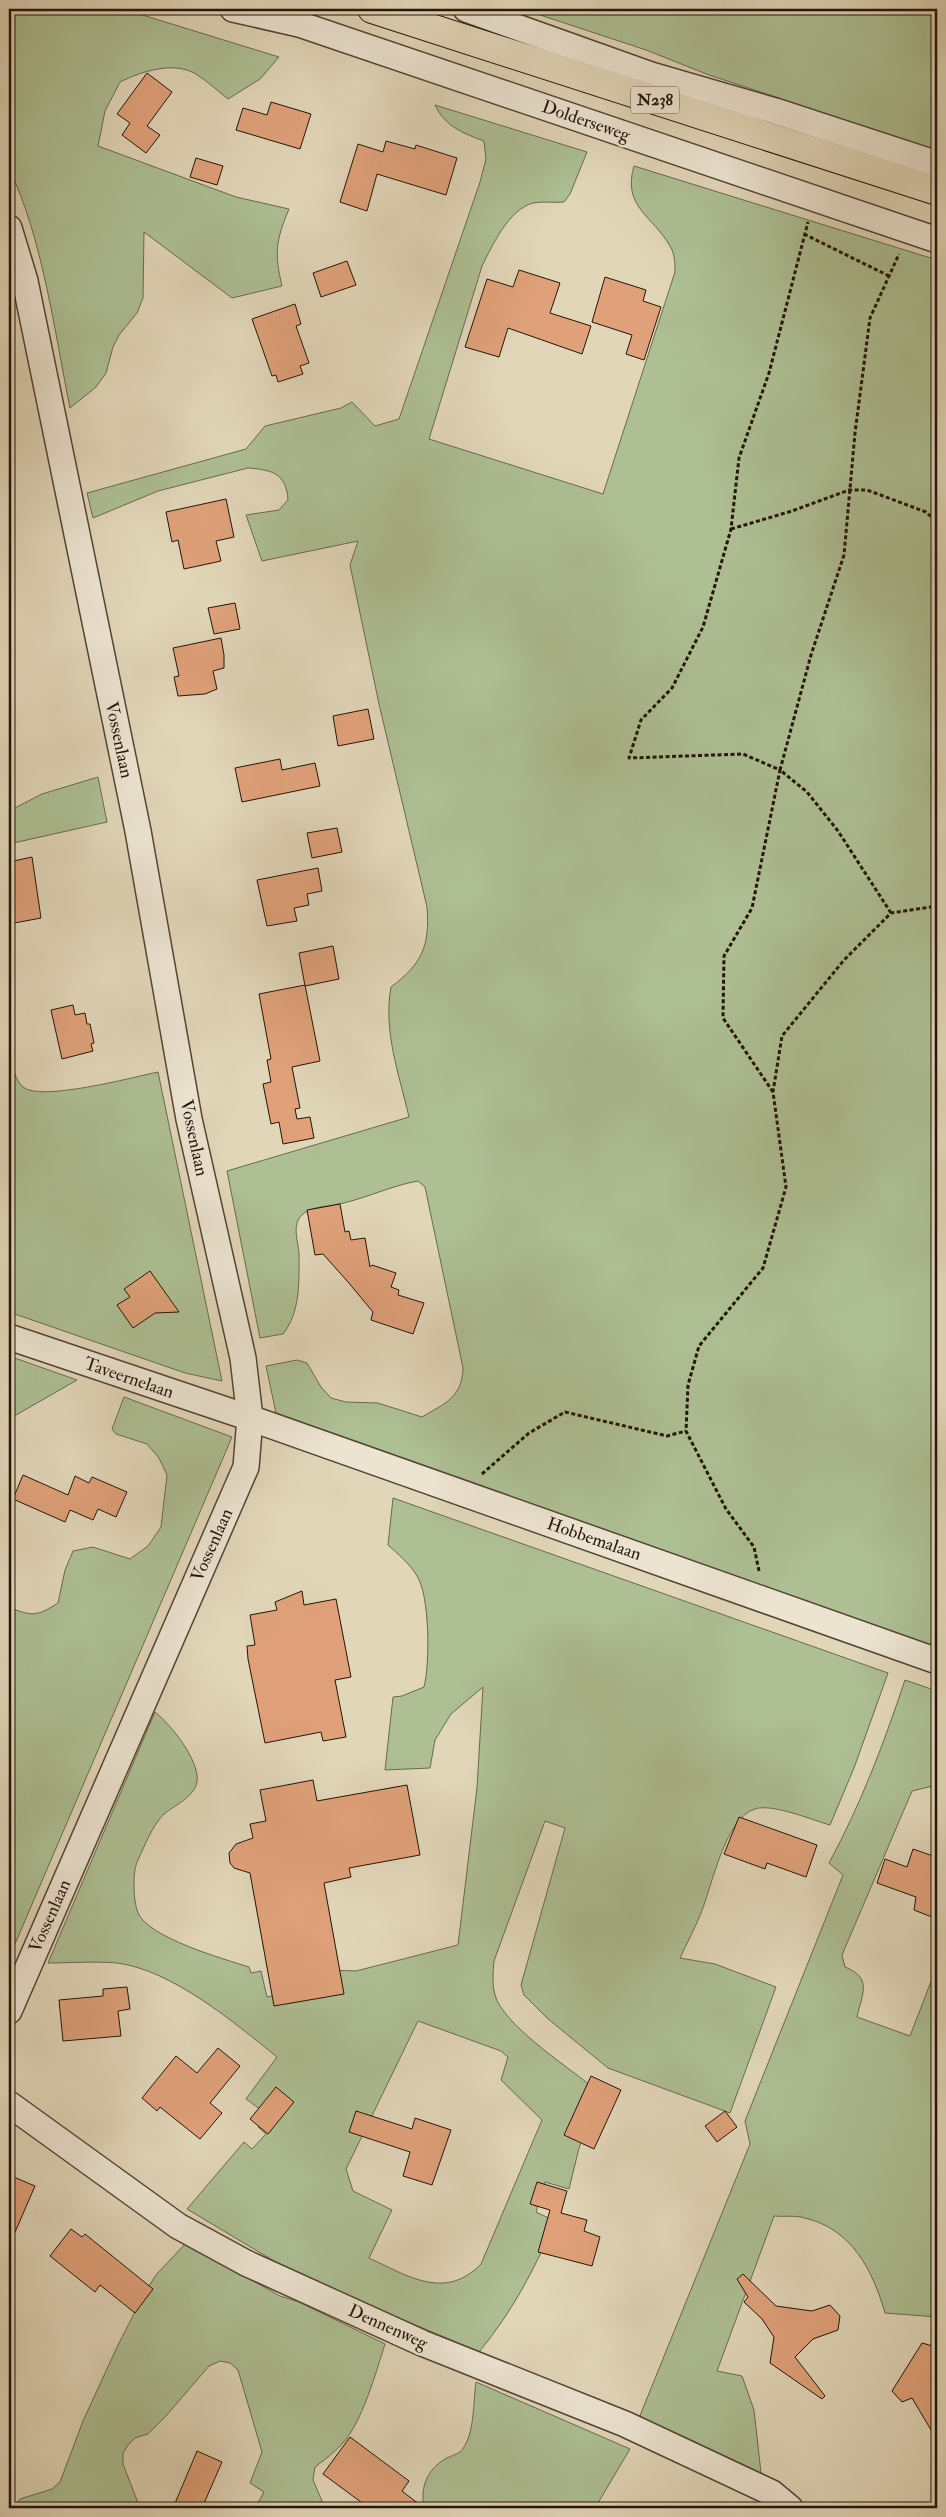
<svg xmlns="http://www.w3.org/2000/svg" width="946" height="2517" font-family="'IM FELL Double Pica',serif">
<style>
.green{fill:#adbf93;stroke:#686a4e;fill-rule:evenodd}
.building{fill:#e0a17a;stroke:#231408}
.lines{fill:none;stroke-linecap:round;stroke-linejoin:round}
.minor-casing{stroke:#524434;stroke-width:28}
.major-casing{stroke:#231408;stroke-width:30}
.path{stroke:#231408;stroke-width:3;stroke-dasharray:4 2.5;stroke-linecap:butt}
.minor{stroke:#ece4d1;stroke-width:25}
.major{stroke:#e1d6b8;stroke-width:28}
.labels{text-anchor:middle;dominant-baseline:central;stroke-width:5;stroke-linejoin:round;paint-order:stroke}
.shield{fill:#ece4d1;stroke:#5f5244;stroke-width:1}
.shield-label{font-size:16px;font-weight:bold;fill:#231408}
.street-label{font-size:18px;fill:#231408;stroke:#ece4d1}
</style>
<rect width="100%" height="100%" fill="#e1d6b8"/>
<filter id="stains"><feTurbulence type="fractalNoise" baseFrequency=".004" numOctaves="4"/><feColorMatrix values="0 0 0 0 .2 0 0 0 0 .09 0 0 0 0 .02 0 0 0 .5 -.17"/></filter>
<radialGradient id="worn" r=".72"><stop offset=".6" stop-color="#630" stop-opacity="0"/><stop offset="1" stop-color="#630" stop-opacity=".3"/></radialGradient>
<g class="green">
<path d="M9,9h114l156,48 -19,22 -32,20c-10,-8 -21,-18 -32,-25 -22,-13 -54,-3 -76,8l-15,29 -7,35 138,51 53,12c-13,31 -15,44 -7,77l-50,12 -88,-66 -1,66 -6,15 -18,22 -6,12 -7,26 -10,14 -26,21c-15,-74 -28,-173 -61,-239z"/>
<path d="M522,9h415v141l-228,-75 -63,-25z"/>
<path d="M435,105l152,47 -17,42 -6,8c-11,1 -21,-1 -31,1 -24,6 -41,43 -51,63l-53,173 174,55 72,-222c0,-8 0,-18 -5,-26 -17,-30 -48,-39 -36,-80l303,94v1389l-661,-236 -10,-47 31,-6 10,3 14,24 10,11 15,4 32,1 44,14c23,-14 40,-19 41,-49l-38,-181 -7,-6c-29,5 -55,19 -84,24 -11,2 -25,2 -33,11 -9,10 -3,25 -2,37 0,27 2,58 -16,81l-23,4 -33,-167 182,-54c-10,-43 -26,-86 -18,-130 31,-23 39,-41 36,-80l-48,-203 -29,-139 8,-24 -96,20 -16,-46 33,-5 9,-10c-2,-26 -14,-30 -40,-32l-90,23 -65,27 -6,-25 159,-44 19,-23 76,-18 11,-6 23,24 24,-7 81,-237 6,-23 -2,-18c-22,-8 -39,-15 -49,-36z"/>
<path d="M98,777l9,45 -98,22v-33l33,-17z"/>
<path d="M9,1044c3,15 3,33 14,43 17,15 111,-10 135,-15l64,309 -37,-8 -176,-61z"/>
<path d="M9,1356l68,24 -68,39z"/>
<path d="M124,1397l108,40 -223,521v-351c23,10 29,9 49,-4l7,-33 8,-19 20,-4 37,12 18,-13 13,-19 6,-52 -8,-17 -12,-14 -31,-10 -4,-5z"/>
<path d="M393,1498l495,175 -34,95 -24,57c-18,-5 -58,-22 -75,-16 -30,9 -43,77 -54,104 -6,15 -14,30 -21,45l35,6 61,23 -46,126 -122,-45 -61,-50 -23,-23 -3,-10 44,-157 -20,-7 -51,140c-1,11 -2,23 1,34 7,28 71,71 95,90l11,4 -22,59 -10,41 -24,-7 -9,30 19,9c-20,48 -43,91 -76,131l-127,-54 -73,-34 -92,-55 57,-67 8,7 14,-15 -8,-7 10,-12 -22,-16 31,-42c-42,-34 -105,-87 -160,-94 -23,-2 -47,0 -69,0l107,-251c16,13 39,42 42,63 3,20 -21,29 -33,39 -12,12 -19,31 -26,46 -4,9 -4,17 -4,26 0,9 1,19 4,27 11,25 86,46 111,54l2,6 10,-2 6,26 37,-8 -4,-20 56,2 102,-26 19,-157 6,-101 -32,27 -16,26 -5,28 -45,2 8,-73 9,-1 22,-9c6,-23 6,-91 -7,-111 -7,-12 -19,-22 -29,-31zM418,2021l83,30 7,6 -7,23 41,40 -61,144c-36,37 -73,12 -112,-6l23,-48 -39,-19 -7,-22z"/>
<path d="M905,1680l32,11v94l-25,6 -70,164 3,12c28,11 17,27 12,50l53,19 27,-70v351l-52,-4c-12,-42 -33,-84 -80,-95 -10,-3 -21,-1 -31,-2l-57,155 25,5 12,34 7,63 -81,-38 -41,-17 111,-274 -5,-23 98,-246 -14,-12c32,-59 55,-120 76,-183z"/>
<path d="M186,2243l94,53 19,6 86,42c-9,28 -23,79 -43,100 -8,9 -18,16 -27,23l-2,13 12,28h-70l9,-16 -14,-9 12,-31 -24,-82 -8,-7 -10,-2 -11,5 -43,50 -18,18 -13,4 -7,7 -5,8v11l17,44h-127l7,-9 32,-10 8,-7 23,-61 35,-76 27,-53 11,-17z"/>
<path d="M476,2382l154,67 -35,59h-171c-4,-21 3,-38 21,-49 5,-3 14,-5 17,-9 13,-17 11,-48 14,-68z"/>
</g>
<g class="building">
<path d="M147,73l25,19 -25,34 13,9 -14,18 -24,-18 8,-12 -13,-9z"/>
<path d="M271,102l40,12 -11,35 -64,-19 7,-22 24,7z"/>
<path d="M386,141l29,8 1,-4 41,13 -11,37 -69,-21 -10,37 -27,-9 18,-58 25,8z"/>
<path d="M196,158l27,8 -6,19 -27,-8z"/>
<path d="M347,261l9,24 -35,12 -8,-24z"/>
<path d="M519,270l41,13 -10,30 41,13 -9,28 -74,-26 -9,29 -34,-10 22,-68 26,8z"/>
<path d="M605,277l41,13 -3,11 18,6 -17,53 -18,-6 6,-19 -40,-13z"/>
<path d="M295,304l6,20 -5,2 13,37 -9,3 3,8 -25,8 -2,-7 -4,1 -20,-57z"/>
<path d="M226,499l8,38 -18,4 5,20 -37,8 -6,-29 -6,2 -6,-30z"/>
<path d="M235,603l5,26 -26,5 -6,-26z"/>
<path d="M221,638l3,17v13l-11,3 4,18 -12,5 -27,2 -4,-19 5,-1 -6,-28z"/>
<path d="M368,709l6,30 -36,7 -5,-30z"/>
<path d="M280,759l2,11 33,-7 5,23 -78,16 -7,-34z"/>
<path d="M337,828l5,24 -30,6 -5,-25z"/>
<path d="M32,857l9,61 -32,6v-34l4,-1 -4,-27z"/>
<path d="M318,868l4,23 -15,3 2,11 -15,3 3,13 -30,5 -10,-46z"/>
<path d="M333,946l6,33 -34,7 -6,-33z"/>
<path d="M305,985l15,76 -28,6 8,41 -5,1 2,10 13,-2 4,21 -31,6 -4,-22 -8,2 -8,-40 8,-2 -4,-22 4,-1 -12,-65z"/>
<path d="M73,1005l2,10 10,-2 2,11h3l4,19 -3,1 2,7 -31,8 -11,-49z"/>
<path d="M340,1204l5,28 4,-1 2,9 14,-2 5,29 2,-2 24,8 -5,14 8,3 -1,5 26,8 -11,31 -42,-14 2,-8 -25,-30 -25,-28 -8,1 -8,-45z"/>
<path d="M150,1271l29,41 -24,1 -22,15 -16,-23 13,-8 -6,-8z"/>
<path d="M23,1475l45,20 7,-19 14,7 3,-6 35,15 -11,25 -18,-8 -5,11 -23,-10 -5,12 -52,-23z"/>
<path d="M302,1591l2,14 32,-6 15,78 -16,3 11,57 -23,4 -2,-9 -56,11 -17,-84 -1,-13 8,-1 -5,-30 27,-5 -2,-8z"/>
<path d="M313,1780l4,21 90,-16 13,70 -71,13 2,9 -27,6 20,111 -70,12 -24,-133 -16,-5 -4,-5 -1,-10 7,-9 17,-6 -3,-14 16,-3 -6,-31z"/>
<path d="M739,1817l78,28 -11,32 -39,-14 -2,6 -41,-15z"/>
<path d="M937,1846v73l-23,-9 2,-13 -39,-14 8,-24 22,8 6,-18 20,7z"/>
<path d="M127,1987l3,22 -12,2 3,25 -58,5 -4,-41 44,-4v-7z"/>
<path d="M218,2048l22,18 -30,37 12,10 -22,26 -40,-32 -3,4 -15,-13 34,-42 21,17z"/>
<path d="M591,2076l30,14 -27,59 -30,-14z"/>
<path d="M276,2087l18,15 -26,32 -18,-15z"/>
<path d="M356,2111l56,18 3,-11 36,12 -19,55 -29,-9 7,-24 -61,-20z"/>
<path d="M725,2111l12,16 -20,15 -12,-16z"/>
<path d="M9,2175l26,11 -26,60z"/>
<path d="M537,2182l30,9 -6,22 26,7 -3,11 16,6 -8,29 -54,-14 12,-42 -20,-6z"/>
<path d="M71,2229l11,8 3,-3 68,55 -18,24 -35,-28 -5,7 -45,-36z"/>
<path d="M743,2274l33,32 36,5 18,-6 10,11 -2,14 -25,9 -18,18 30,39 -3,3 -52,-36 4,-26 -12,-18 -18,-17 4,-5 -11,-18z"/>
<path d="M922,2343l14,4 1,5v88l-25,-42 -10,4 -10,-11z"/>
<path d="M350,2437l59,44 -7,10 22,17h-55l-46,-34z"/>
<path d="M197,2451l25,11 -20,46h-29z"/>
</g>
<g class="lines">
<defs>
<g id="minor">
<path d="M233,9l66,15 638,216"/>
<path d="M466,9l185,66 124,36 162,53"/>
<path d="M9,228l16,53 113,550 51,288 54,239 7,60 -4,49 -237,544"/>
<path d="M9,1337l241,81 687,243"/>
<path d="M9,2104l169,122 68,37 176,80 203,81 147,69 18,15"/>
</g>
<path id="major" d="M372,9l565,182"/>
</defs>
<use href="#minor" class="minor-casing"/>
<use href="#major" class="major-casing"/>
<g class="path">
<path d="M804,234l85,42"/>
<path d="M731,529l61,-18 57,-21h18l59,22 11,10"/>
<path d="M891,913l-53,-82 -31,-39 -27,-22 31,-115 33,-100 11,-122 15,-115 29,-64"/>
<path d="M773,1092l-50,-74 1,-62 28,-48 28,-138 -37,-16 -114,4 12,-38 31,-32 31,-61 28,-98 8,-71 30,-85 39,-151"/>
<path d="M482,1474l47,-41 36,-21 102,24 19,-5"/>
<path d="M759,1571l-5,-24 -28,-38 -40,-78 2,-46 11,-39 64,-78 23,-81 -13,-95 9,-56 62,-76 47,-47 46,-7"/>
</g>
<use href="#minor" class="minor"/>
<use href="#major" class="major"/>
</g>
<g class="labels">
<rect class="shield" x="631" y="86.5" width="48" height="27" rx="4"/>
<g class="shield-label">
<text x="655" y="100">N238</text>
</g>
<g class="street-label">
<text transform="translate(586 121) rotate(19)">Dolderseweg</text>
<text transform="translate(119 740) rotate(78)">Vossenlaan</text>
<text transform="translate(194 1138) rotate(78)">Vossenlaan</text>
<text transform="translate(129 1378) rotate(19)">Taveernelaan</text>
<text transform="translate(594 1539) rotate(19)">Hobbemalaan</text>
<text transform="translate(212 1545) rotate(-66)">Vossenlaan</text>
<text transform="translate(50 1916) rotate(-66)">Vossenlaan</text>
<text transform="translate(388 2327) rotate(24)">Dennenweg</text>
</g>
</g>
<rect width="946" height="2517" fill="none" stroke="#e1d6b8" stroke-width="30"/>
<rect x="10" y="10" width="926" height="2497" fill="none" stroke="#231408" stroke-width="2.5"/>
<rect x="15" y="15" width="916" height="2487" fill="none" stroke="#231408"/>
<rect width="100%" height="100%" filter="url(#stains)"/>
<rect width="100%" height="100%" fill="url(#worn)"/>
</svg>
